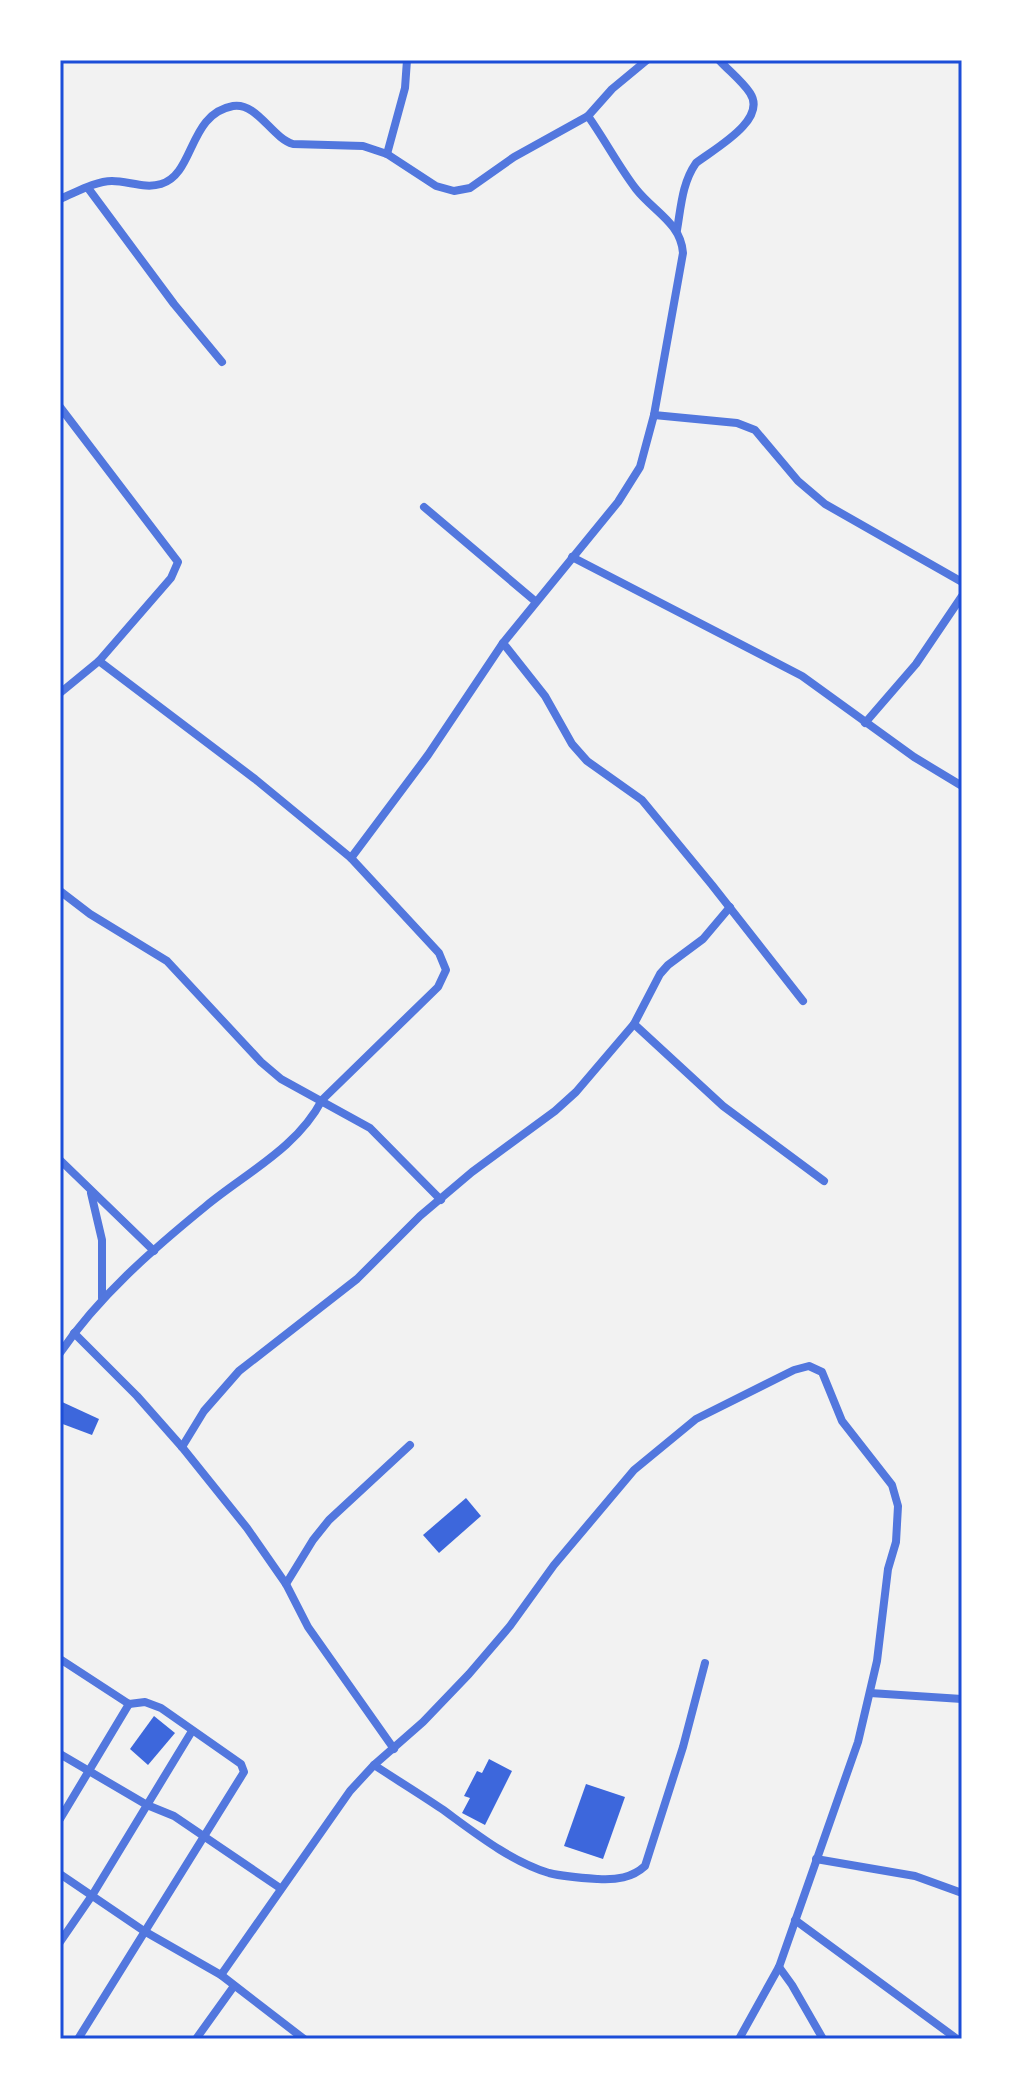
<svg xmlns="http://www.w3.org/2000/svg" width="1022" height="2099" font-family="'IBM Plex Sans',sans-serif">
<style>
.building{fill:#3d67dc}
.lines{fill:none;stroke-linecap:round;stroke-linejoin:round}
.minor{stroke:#5277de;stroke-width:8}
.neatline{fill:none;stroke:#1d4ed8;stroke-width:3}
</style>
<rect width="100%" height="100%" fill="#f2f2f2"/>
<g class="building">
<path d="M60,1401l39,18 -7,16 -32,-12z"/>
<path d="M466,1498l15,18 -42,37 -16,-18z"/>
<path d="M154,1716l21,17 -27,32 -18,-16z"/>
<path d="M489,1759l23,12 -27,54 -23,-12 8,-15 -6,-2 13,-25 5,2z"/>
<path d="M586,1784l39,13 -22,62 -39,-13z"/>
</g>
<g class="lines">
<g class="minor">
<path d="M387,154l18,-66 2,-28"/>
<path d="M88,188l86,116 48,58"/>
<path d="M60,199c15,-6 35,-18 52,-18 16,0 33,8 49,3 34,-10 27,-70 72,-78 24,-4 39,32 60,38l70,2 24,8 49,32 18,5 16,-3 44,-31 74,-41"/>
<path d="M677,230c4,-23 5,-47 19,-67 18,-14 72,-43 54,-70 -8,-12 -21,-22 -31,-33"/>
<path d="M60,407l118,155 -7,16 -72,83 -39,32"/>
<path d="M654,415l83,8 18,7 43,51 27,23 137,78"/>
<path d="M424,507l111,94"/>
<path d="M572,557l230,119 112,81 48,29"/>
<path d="M503,643l42,53 27,48 15,17 55,39 70,85 91,116"/>
<path d="M865,723l51,-59 46,-68"/>
<path d="M351,858l77,-103 75,-112 115,-141 22,-35 14,-52 29,-162c-2,-30 -30,-42 -47,-64 -17,-22 -31,-49 -48,-73l24,-27 35,-29"/>
<path d="M60,891l30,23 77,47 94,101 20,17 89,49 71,72"/>
<path d="M634,1024l89,82 101,75"/>
<path d="M60,1160l94,91"/>
<path d="M91,1193l11,47v58"/>
<path d="M74,1333l63,63 45,51 65,81 39,56 22,43 86,122"/>
<path d="M60,1353c39,-57 92,-103 146,-147 40,-33 91,-58 116,-106l116,-113 8,-17 -7,-17 -88,-95 -96,-79 -156,-118"/>
<path d="M182,1447l22,-36 35,-40 118,-92 63,-63 52,-44 83,-61 21,-19 58,-68 26,-50 8,-9 35,-26 27,-32"/>
<path d="M286,1584l27,-44 16,-20 81,-75"/>
<path d="M60,1659l69,45 16,-2 16,6 80,56 3,8 -166,267"/>
<path d="M870,1693l92,6"/>
<path d="M60,1754l87,51 27,11 106,72"/>
<path d="M374,1765c23,15 46,29 68,44 33,24 68,52 107,64 16,4 33,5 49,6 18,1 34,-1 47,-13l38,-119 22,-84"/>
<path d="M60,1819l69,-115"/>
<path d="M816,1859l99,17 47,17"/>
<path d="M60,1874l84,57 77,44 83,64"/>
<path d="M795,1920l162,119"/>
<path d="M60,1942l33,-48 99,-163"/>
<path d="M779,1967l13,18 31,54"/>
<path d="M221,1975l129,-184 24,-26 49,-43 46,-48 41,-48 44,-61 80,-95 62,-51 98,-49 15,-4 13,6 20,49 50,64 6,21 -2,36 -8,27 -11,92 -19,81 -79,225 -40,72"/>
<path d="M196,2039l38,-53"/>
</g>
</g>
<rect width="1022" height="2099" fill="none" stroke="#ffffff" stroke-width="124"/>
<rect x="62" y="62" width="898" height="1975" class="neatline"/>
</svg>
